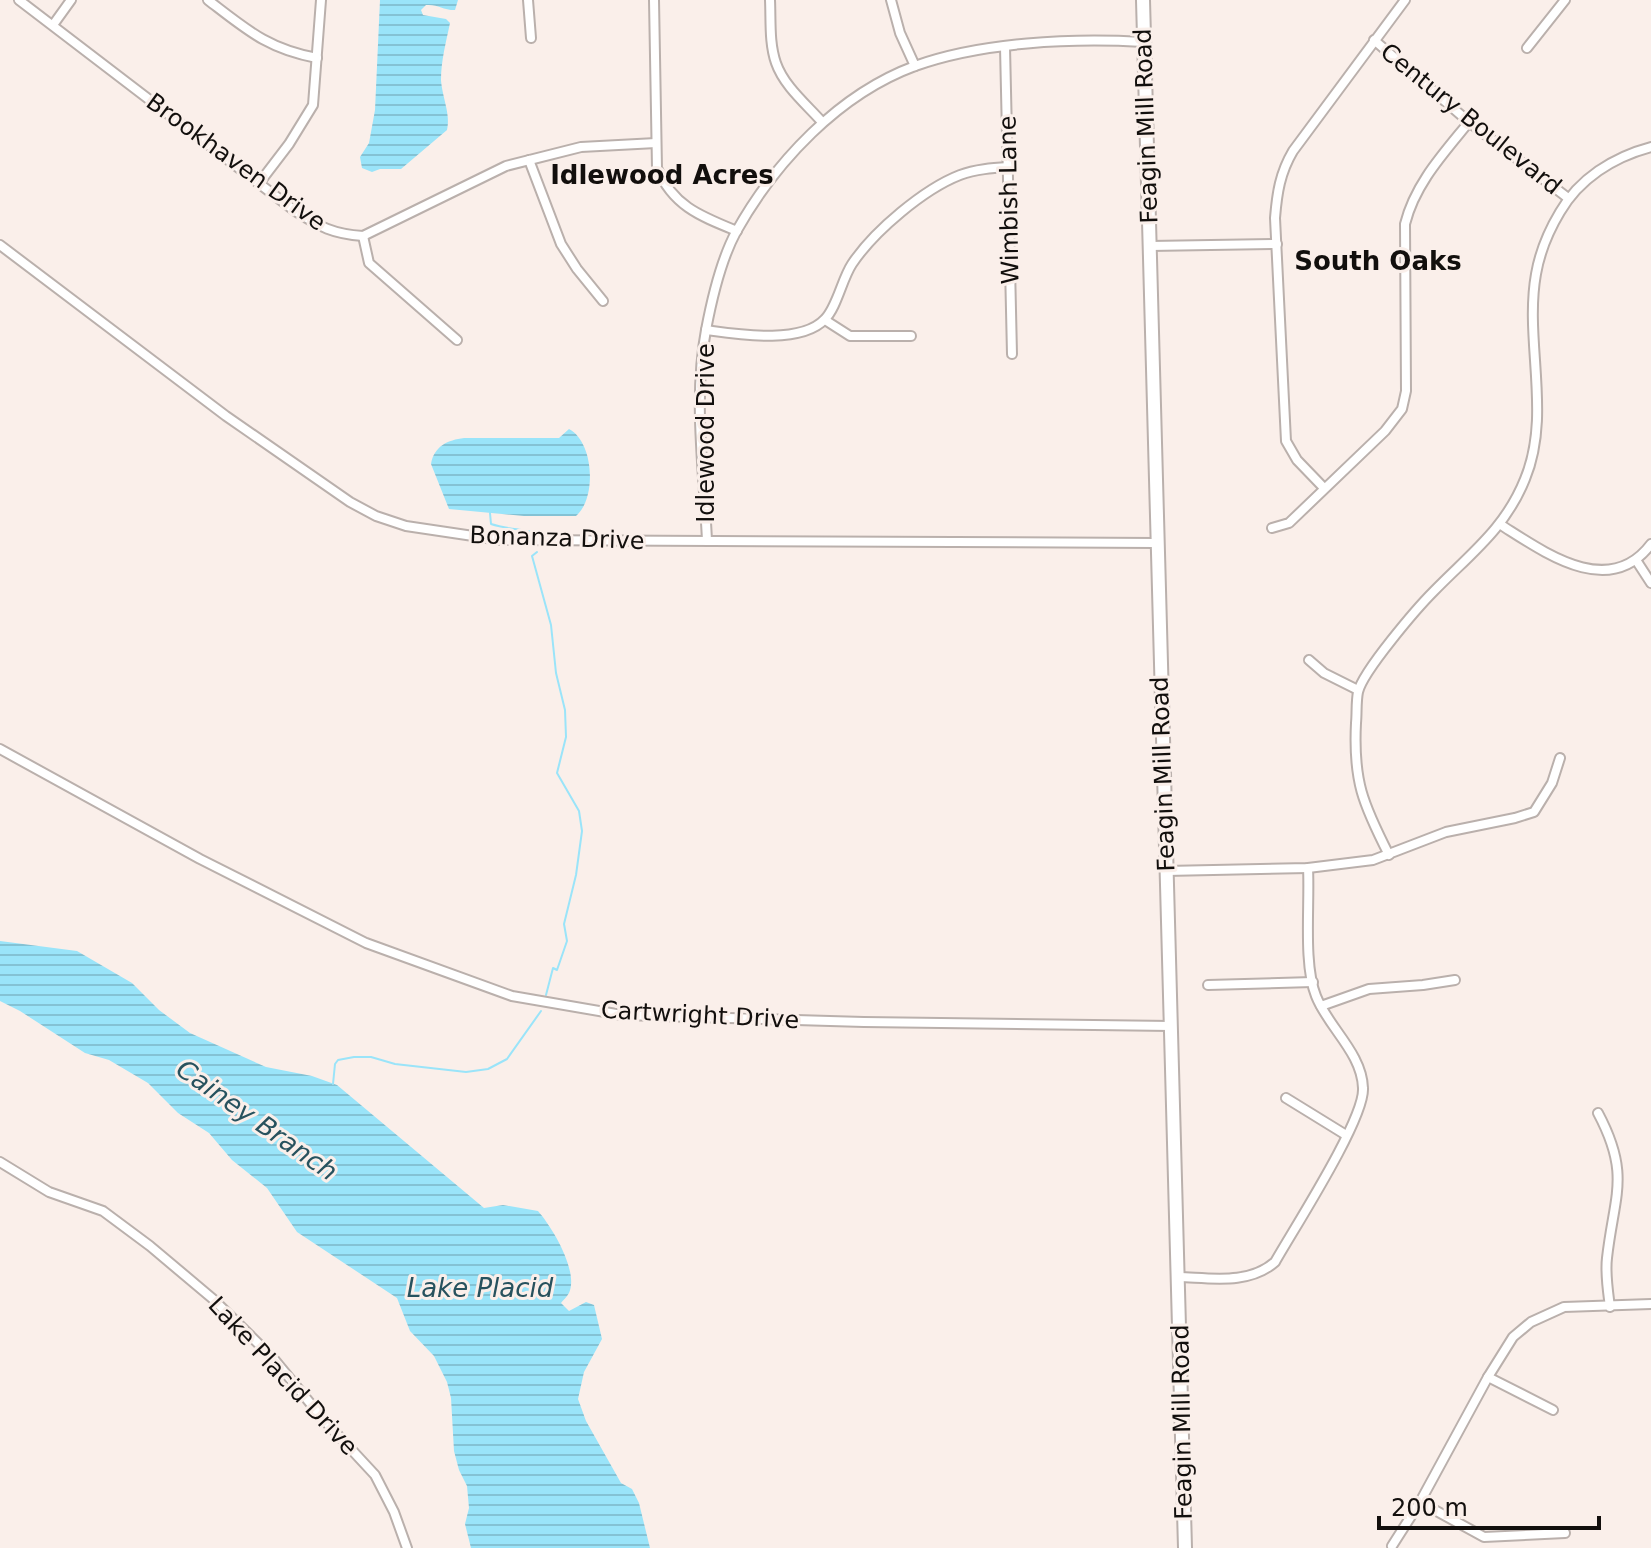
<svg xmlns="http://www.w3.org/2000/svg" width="1651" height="1548" font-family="'DejaVu Sans',sans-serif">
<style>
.water{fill:url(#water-rules)}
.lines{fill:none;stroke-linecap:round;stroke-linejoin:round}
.stream{stroke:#9ae4f9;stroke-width:2}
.street-casing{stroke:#bab0ac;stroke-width:12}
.secondary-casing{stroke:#bab0ac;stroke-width:16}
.street{stroke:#fff;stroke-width:8}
.secondary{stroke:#fff;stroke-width:12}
.labels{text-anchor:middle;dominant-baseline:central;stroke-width:6;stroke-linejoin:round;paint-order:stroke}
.street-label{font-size:24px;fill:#120f0d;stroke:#faefea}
.neighbourhood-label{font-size:26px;font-weight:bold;fill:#120f0d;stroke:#faefea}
.water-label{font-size:26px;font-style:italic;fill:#27525e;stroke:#faefea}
</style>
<defs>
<pattern id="water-rules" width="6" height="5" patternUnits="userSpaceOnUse" patternTransform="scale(2)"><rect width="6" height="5" fill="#9ae4f9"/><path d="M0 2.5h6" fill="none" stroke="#84c2d4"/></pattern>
</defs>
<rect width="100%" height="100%" fill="#faefea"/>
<g class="water">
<path d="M380,0h78l-3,10c-13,0 -17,-6 -29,-5l-5,5 2,5 23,4 4,4c-4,19 -9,38 -9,57 1,16 10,35 6,50l-46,39h-21l-8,3 -10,-4 -2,-11 9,-14 6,-33z"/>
<path d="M569,429c25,13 28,69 7,87h-52l-75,-7 -18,-45c3,-18 17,-24 33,-26h95z"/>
<path d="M0,941l77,10 55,32 27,27 31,23 76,34 46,9 25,9 147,123 19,-3 35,6c14,16 41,60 31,82 -2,4 -6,7 -8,10l8,8 17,-9 8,3 8,34 -18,33 -6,27 8,22 35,62 11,6 7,14 11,45h-179l-6,-24 4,-16 -2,-22 -8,-16 -5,-19 -3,-53 -4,-16 -13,-26 -24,-25 -13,-33 -100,-66 -30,-44 -35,-28 -23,-27 -31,-20 -30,-30 -39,-23 -24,-7 -65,-42 -20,-10z"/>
</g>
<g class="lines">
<g class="stream">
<path d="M490,513l1,11c16,5 29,5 46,9"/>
<path d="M537,552l-5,4 19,69 5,48 9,37 1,27 -9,36 22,38 3,20 -6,44 -12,49 3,17 -10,29 -4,-2 -7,27"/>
<path d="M333,1084l2,-20 3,-4 16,-3h17l24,7 71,8 22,-3 19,-10 34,-48"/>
</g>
<defs>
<g id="street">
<path d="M19,0l276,211c25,16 38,23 68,25l143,-70 75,-19 75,-4"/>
<path d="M208,0c39,30 60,49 109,58"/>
<path d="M528,0l3,38"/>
<path d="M654,0l3,168c16,38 43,48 80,63"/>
<path d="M770,0c1,20 -1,43 6,63 8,23 30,41 46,59"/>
<path d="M891,0l9,33 15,33"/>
<path d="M53,25l18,-25"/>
<path d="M1374,40l95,82 99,76"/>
<path d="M1005,47l7,307"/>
<path d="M1527,48l38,-48"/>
<path d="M529,160l32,84 16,25 26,32"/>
<path d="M260,182l29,-38 24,-39 8,-105"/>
<path d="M363,236l6,27 88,77"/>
<path d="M0,245l226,171 124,86 26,14 30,10 94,14 656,3"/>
<path d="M1150,246l127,-2"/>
<path d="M825,320l25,16h61"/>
<path d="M706,330c30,4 95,15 119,-11 12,-12 17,-40 27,-55 22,-33 72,-75 108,-89 16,-6 33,-7 49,-8"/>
<path d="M1324,488l-27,-28 -11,-19 -11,-223c2,-25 5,-45 18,-67l112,-151"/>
<path d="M1501,525c43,27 108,75 150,19"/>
<path d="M1272,528l17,-5 96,-92 17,-22 4,-18 -1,-167c10,-40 38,-70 64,-102"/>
<path d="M707,541c-3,-69 -14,-143 -1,-211 6,-32 15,-70 30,-98 39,-70 103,-138 179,-166 67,-24 156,-28 228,-24"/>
<path d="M1636,560l15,23"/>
<path d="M1309,660l15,13 34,17"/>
<path d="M0,749l200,110 166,84 146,53 110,19 242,7 307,4"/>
<path d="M1389,855c-26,-51 -36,-74 -33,-132 1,-10 0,-21 2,-31 5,-21 59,-84 76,-101 36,-37 71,-62 91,-112 27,-65 -1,-138 11,-205 4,-23 12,-42 24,-62 19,-33 53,-55 91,-65"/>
<path d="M1166,871l142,-3 65,-8 73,-28 69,-14 19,-6 18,-29 8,-25"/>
<path d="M1208,985l105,-3"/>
<path d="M1321,1006l48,-17 54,-4 32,-5"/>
<path d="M1286,1098l60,37"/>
<path d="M1598,1113c33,62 16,82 9,145 -2,16 1,33 3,49"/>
<path d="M0,1162l49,30 54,19 47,35 63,53 60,59 51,62 51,55 19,37 13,36"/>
<path d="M1179,1277c32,1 70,8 96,-15 18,-32 90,-143 88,-174 -1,-35 -35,-61 -47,-92 -13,-32 -6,-92 -8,-128"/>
<path d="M1488,1377l65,33"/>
<path d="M1420,1502l64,35 81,-4"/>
<path d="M1392,1546l28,-44 68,-125 25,-40 18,-15 33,-15 87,-3"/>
</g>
<path id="secondary" d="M1143,0l42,1548"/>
</defs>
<use href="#street" class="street-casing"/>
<use href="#secondary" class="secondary-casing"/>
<use href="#street" class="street"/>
<use href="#secondary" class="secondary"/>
</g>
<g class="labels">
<g class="street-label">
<text transform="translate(1471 119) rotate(39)">Century Boulevard</text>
<text transform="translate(1146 126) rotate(-92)">Feagin Mill Road</text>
<text transform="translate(236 162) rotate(36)">Brookhaven Drive</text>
<text transform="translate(1009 200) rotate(-91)">Wimbish Lane</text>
<text transform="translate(706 433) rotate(-90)">Idlewood Drive</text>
<text transform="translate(557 538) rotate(2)">Bonanza Drive</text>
<text transform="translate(1163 774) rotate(-92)">Feagin Mill Road</text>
<text transform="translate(700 1015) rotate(3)">Cartwright Drive</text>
<text transform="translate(283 1376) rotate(47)">Lake Placid Drive</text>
<text transform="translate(1182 1422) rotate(-91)">Feagin Mill Road</text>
</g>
<g class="neighbourhood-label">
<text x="662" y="175">Idlewood Acres</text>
<text x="1378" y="261">South Oaks</text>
</g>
<g class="water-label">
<text transform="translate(257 1120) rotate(35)">Cainey Branch</text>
<text x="480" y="1288">Lake Placid</text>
</g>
</g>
<path d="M1379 1516v12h220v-12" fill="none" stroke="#120f0d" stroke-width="4"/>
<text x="1391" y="1516" font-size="24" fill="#120f0d" stroke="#faefea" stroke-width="6" paint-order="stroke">200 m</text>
</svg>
